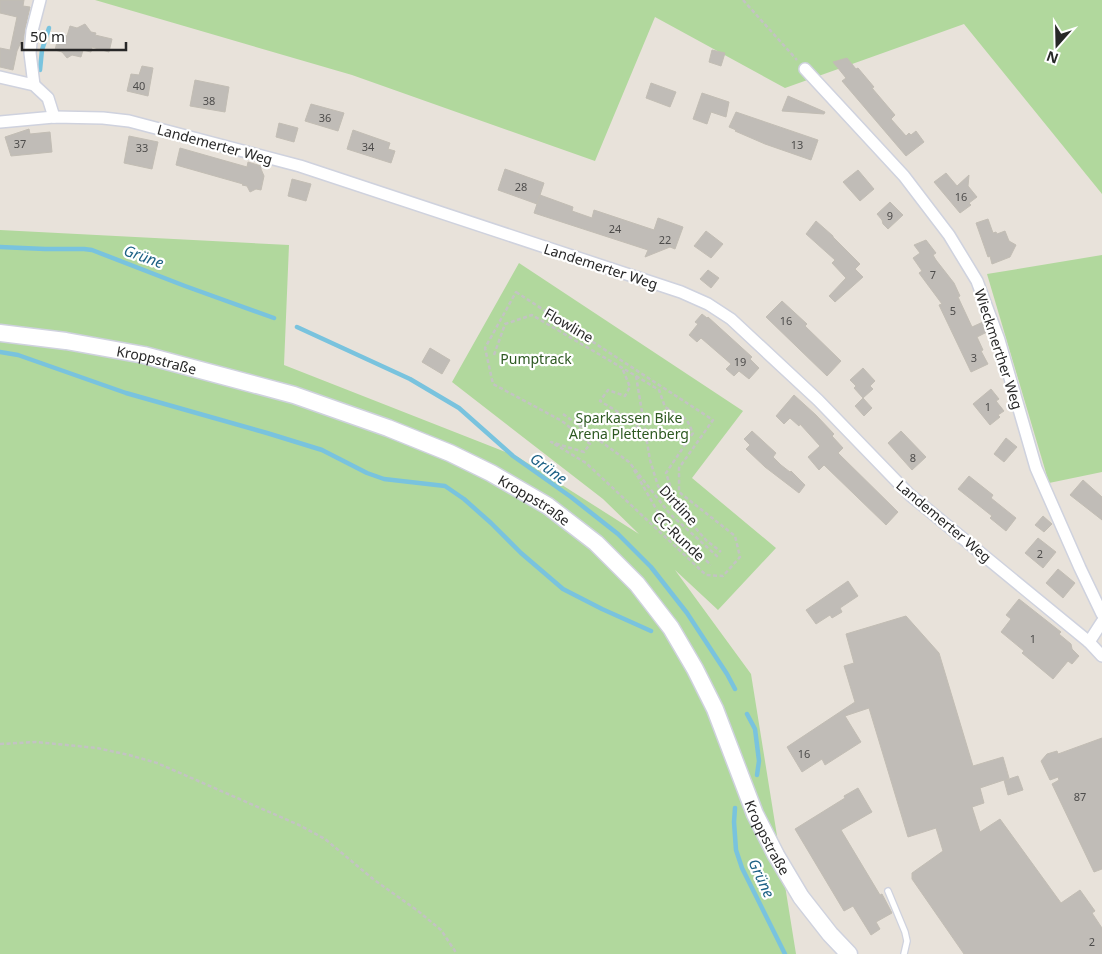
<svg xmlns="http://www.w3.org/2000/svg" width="1102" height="954" font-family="'Noto Sans',sans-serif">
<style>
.green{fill:#b1d89d}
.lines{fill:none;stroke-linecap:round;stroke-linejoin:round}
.stream{stroke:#79c3de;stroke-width:4.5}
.building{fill:#c0bcb7;stroke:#c2bdb4}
.lane-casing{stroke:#cfd2de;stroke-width:8}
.street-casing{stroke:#cfd2de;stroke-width:14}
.secondary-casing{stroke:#cfd2de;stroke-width:19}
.path{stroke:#c3c3c3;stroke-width:2.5;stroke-dasharray:4 2.5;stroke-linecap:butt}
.lane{stroke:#fff;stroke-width:5.5}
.street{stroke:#fff;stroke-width:11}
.secondary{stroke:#fff;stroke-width:16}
.labels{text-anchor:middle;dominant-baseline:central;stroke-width:4.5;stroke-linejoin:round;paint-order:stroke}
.number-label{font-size:11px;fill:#4d4c4b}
.street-label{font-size:14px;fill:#272727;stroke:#fff}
.park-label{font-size:14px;fill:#2d5921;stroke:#fff}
.water-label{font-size:15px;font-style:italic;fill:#1d6185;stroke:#fff}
</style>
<rect width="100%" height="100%" fill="#e8e2da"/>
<g class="green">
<path d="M95,0h1007v194l-138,-170 -179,64 -130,-71 -60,144 -243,-86z"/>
<path d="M0,230l289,15 -5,120 234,92 121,77 -36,-35 -151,-117 67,-119 224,148 -51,67 84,70 -58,62 -43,-40 76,104 45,280h-796z"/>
<path d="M1102,255v217l-53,11 -62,-209z"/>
</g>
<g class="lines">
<g class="stream">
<path d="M40,70l2,-20 7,-22"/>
<path d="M0,247l45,2h39l8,1 93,36 89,32"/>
<path d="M297,327l113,52 49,29 54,48 58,41 47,37 33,33 36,46 40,61 8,15"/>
<path d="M0,352l18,3 108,38 141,40 55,17 45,23 17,6 61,7 19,13 27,24 30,30 42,36 39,20 49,22"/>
<path d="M747,714l8,15 4,32 -2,14"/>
<path d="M735,808l-1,14 2,28 6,18 43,86"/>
</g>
</g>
<g class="building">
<path d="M0,0h24l-1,6 7,1 -5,22 -2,13h-2l-4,9 -4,19 -13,-3v-19l10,2 7,-33 -17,-4z"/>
<path d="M85,24l6,8 5,1 -1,2 17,4 -3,13 -17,-5 -1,5 -8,-2 -2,7 -9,-2 -5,3 -5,-6 -7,-2 4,-16 8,2 3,-10 7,2z"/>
<path d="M712,50l13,3 -4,13 -12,-4z"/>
<path d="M847,58l9,11 2,-1 16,19 -2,1 23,27 -4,4 15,17 3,-3 2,2 5,-4 8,11 -18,14 -64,-75 4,-3 -13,-16z"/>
<path d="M142,66l11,2 -5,28 -21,-5 4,-17 8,1z"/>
<path d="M195,80l34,7 -4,25 -35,-6z"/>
<path d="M651,83l25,9 -6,15 -24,-9z"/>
<path d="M702,93l27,9 -3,15 -15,-5 -4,12 -14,-5z"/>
<path d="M788,96l37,16 -1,2 -42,-3z"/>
<path d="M311,104l33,9 -6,18 -33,-10z"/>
<path d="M736,112l82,28 -7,20 -46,-16 -30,-13 1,-1 -7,-3z"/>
<path d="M279,123l19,5 -4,14 -18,-5z"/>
<path d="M29,129l1,5 20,-2 2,20 -41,4 -6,-19z"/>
<path d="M353,130l37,13 -2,6 7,2 -4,12 -44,-14z"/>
<path d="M129,136l29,6 -6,27 -28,-6z"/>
<path d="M180,148l67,19 1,-5 13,4v3l3,7 -3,14 -5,-1 -6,3 -3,-6 -5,-1 1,-1 -67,-19z"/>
<path d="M505,169l39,14 -7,21 -39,-14z"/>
<path d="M858,170l16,19 -14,12 -17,-19z"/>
<path d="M946,173l11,13 12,-11 -1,11 9,11 -8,6 2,2 -11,8 -26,-31z"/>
<path d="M292,179l19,5 -5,17 -18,-5z"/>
<path d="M540,195l33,12 -1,4 20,7 2,-8 60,20 4,-12 25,9 -8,22 -5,-2 -25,10 3,-7 -114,-37z"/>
<path d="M890,202l13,13 -15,14 -5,-5 -1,-4 -5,-6z"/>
<path d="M988,219l5,14 3,-1 1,2 8,-3 4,10 7,4 -6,12 -18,7 -2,-8 -2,1 -12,-34z"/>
<path d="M816,221l17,15v1l27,27 -5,5 8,8 -28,25 -6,-6 17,-18 -14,-15 3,-3 -29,-26z"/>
<path d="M706,231l17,13 -12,14 -17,-12z"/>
<path d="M926,240l10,13 -3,2 3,5 18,23 6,13 -2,1 14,30 11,-5 4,10 -10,5 6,13 -2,1 7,13 -17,8 -32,-67 3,-1 -23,-31 3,-2 -9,-13 7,-5 -6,-8z"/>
<path d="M708,270l11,8 -8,10 -11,-9z"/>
<path d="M782,301l25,23 -2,2 36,35 -14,15 -61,-59z"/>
<path d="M702,314l5,4 1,-1 44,40 -2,2 9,9 -10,11 -10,-8 -5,5 -8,-7 5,-5 -30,-26 -4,4 -8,-7 9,-11 -3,-2z"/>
<path d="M430,348l20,12 -8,14 -20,-12z"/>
<path d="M863,368l12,13 -5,5 3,3 -10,9 -9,-10 2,-2 -6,-6z"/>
<path d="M991,389l8,10 -3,2 8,10 -6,4 2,2 -10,8 -17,-21z"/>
<path d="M794,395l22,20 18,19 -2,2 11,12 -5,5 60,59 -12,13 -62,-60 -5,5 -11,-13 12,-11 -20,-22 -1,2 -9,-8 -6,6 -8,-8z"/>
<path d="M863,398l9,10 -8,8 -9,-10z"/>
<path d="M752,431l24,22 -3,4 8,8 9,7 1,-1 14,14 -6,8 -34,-26 -19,-18 4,-4 -6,-6z"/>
<path d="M901,431l25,26 -14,13 -24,-27z"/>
<path d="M1006,438l11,9 -13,15 -10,-8z"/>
<path d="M969,476l24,19 -2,3 25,20 -10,13 -16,-13 2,-2 -34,-27z"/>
<path d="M1083,480l19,17v23l-32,-25z"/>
<path d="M1043,516l9,8 -8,8 -9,-7z"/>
<path d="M1038,538l18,14 -13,16 -18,-15z"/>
<path d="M1058,569l17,14 -12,15 -17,-15z"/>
<path d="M848,581l10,15 -18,12 2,4 -10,6 -2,-3 -14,9 -10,-14z"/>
<path d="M1019,599l42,33 -2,2 12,10 1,5 7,7 -7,8 -4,-3 -15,18 -31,-26 2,-2 -23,-19 10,-13 -5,-4z"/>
<path d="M906,616l33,37 34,113 30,-9 6,21 -3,2 12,-4 5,14 -15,5 -4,-15 -24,8 4,15 -12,4 8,25 20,-13 61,84 19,-13 15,21 -3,2 10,15v26h-138l-52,-75v-6l31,-22 -7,-23 -28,9 -39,-129 -24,8 16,26 -36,23 -3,-6 -20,13 -15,-25 68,-45 -11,-36 10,-3 -8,-29z"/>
<path d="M1102,738v131l-8,3 -42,-88 7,-4 -1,-3 -8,3 -9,-19 6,-7 10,-3 1,3z"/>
<path d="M858,788l14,24 -31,18 39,65 2,-1 10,19 -16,9 4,7 -9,6 -18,-29 -9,5 -49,-82 50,-31 -1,-2z"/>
</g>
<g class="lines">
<defs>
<path id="lane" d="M888,891l17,41 2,9 -3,13"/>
<g id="street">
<path d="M805,69l99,107 45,59 28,46 22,59 37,128 44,100 22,46"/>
<path d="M0,77l34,8 14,13 6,19"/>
<path d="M34,85l-4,-32 2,-22 8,-31"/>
<path d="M0,122l54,-5 49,1 26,3 171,45 381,126 27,12 23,15 87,81 92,95 179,147 13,14"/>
<path d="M1089,642l13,-20"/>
</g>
<g id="secondary">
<path id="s1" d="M0,333l66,8 78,14 150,40 94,33 62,25 41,20 57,33 48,37 41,41 34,44 24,41 20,40 40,105 21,41 25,42 29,37 19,20"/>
</g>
</defs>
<use href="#lane" class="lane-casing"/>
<use href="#street" class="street-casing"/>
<use href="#secondary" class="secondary-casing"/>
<g class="path">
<path d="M743,0l54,60"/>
<path d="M516,292l197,128 -34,48v24l56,44 5,21 -17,19 -17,-1 -120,-112 -35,-21 33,10 6,-8 -28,-23 -69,-37 -8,-36z"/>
<path d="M494,355l11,-31 27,-9 104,61 14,84 8,26 48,54 15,12"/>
<path d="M623,370l7,17 -5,9 -17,-6 -8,11 31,19 14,15"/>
<path d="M636,376l23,14 6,17 22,13 6,13 -27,40 10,31"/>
<path d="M563,414l66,48 41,52 48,43"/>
<path d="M634,470l29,51 48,44"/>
<path d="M0,744l36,-2 61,6 32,7 28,8 142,62 26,14 48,40 45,32 23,19 16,24"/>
</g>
<use href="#lane" class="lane"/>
<use href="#street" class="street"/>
<use href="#secondary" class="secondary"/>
</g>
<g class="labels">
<g class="number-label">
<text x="139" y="85">40</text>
<text x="209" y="100">38</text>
<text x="325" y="117">36</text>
<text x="20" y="143">37</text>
<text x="797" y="144">13</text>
<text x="368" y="146">34</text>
<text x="142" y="147">33</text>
<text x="521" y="186">28</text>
<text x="961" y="196">16</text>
<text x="890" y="215">9</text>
<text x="615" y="228">24</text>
<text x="665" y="239">22</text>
<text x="933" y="274">7</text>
<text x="953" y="310">5</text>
<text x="786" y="320">16</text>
<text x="974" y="357">3</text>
<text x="740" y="361">19</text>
<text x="988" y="406">1</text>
<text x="913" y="457">8</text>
<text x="1040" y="553">2</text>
<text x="1033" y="638">1</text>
<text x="804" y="753">16</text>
<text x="1080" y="796">87</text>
<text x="1092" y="941">2</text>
</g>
<g class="street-label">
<text transform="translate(215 144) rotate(15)">Landemerter Weg</text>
<text transform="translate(601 266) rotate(18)">Landemerter Weg</text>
<text transform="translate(569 325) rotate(30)">Flowline</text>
<text transform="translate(999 349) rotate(72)">Wieckmerther Weg</text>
<text stroke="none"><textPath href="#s1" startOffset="159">Kroppstraße</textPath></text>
<text stroke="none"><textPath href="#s1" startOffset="564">Kroppstraße</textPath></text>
<text transform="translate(679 505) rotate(47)">Dirtline</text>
<text transform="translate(944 521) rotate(40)">Landemerter Weg</text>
<text transform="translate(679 536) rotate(43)">CC-Runde</text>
<text stroke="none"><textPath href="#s1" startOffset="984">Kroppstraße</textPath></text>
</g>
<g class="park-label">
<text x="536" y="358">Pumptrack</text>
<text x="629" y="417">Sparkassen Bike<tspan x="629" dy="16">Arena Plettenberg</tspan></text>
</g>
<g class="water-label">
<text transform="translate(144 256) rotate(20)">Grüne</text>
<text transform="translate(549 468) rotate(36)">Grüne</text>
<text transform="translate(762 878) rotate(65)">Grüne</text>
</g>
</g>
<g transform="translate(1057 45) rotate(200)" stroke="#ffffff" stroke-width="4" paint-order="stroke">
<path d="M0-4L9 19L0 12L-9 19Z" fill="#272727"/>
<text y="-8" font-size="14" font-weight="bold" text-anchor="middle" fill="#272727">N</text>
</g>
<path d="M22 42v8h104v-8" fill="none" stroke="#272727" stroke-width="2.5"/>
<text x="30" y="42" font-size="15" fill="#272727" stroke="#ffffff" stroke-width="4" paint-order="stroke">50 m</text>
</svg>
